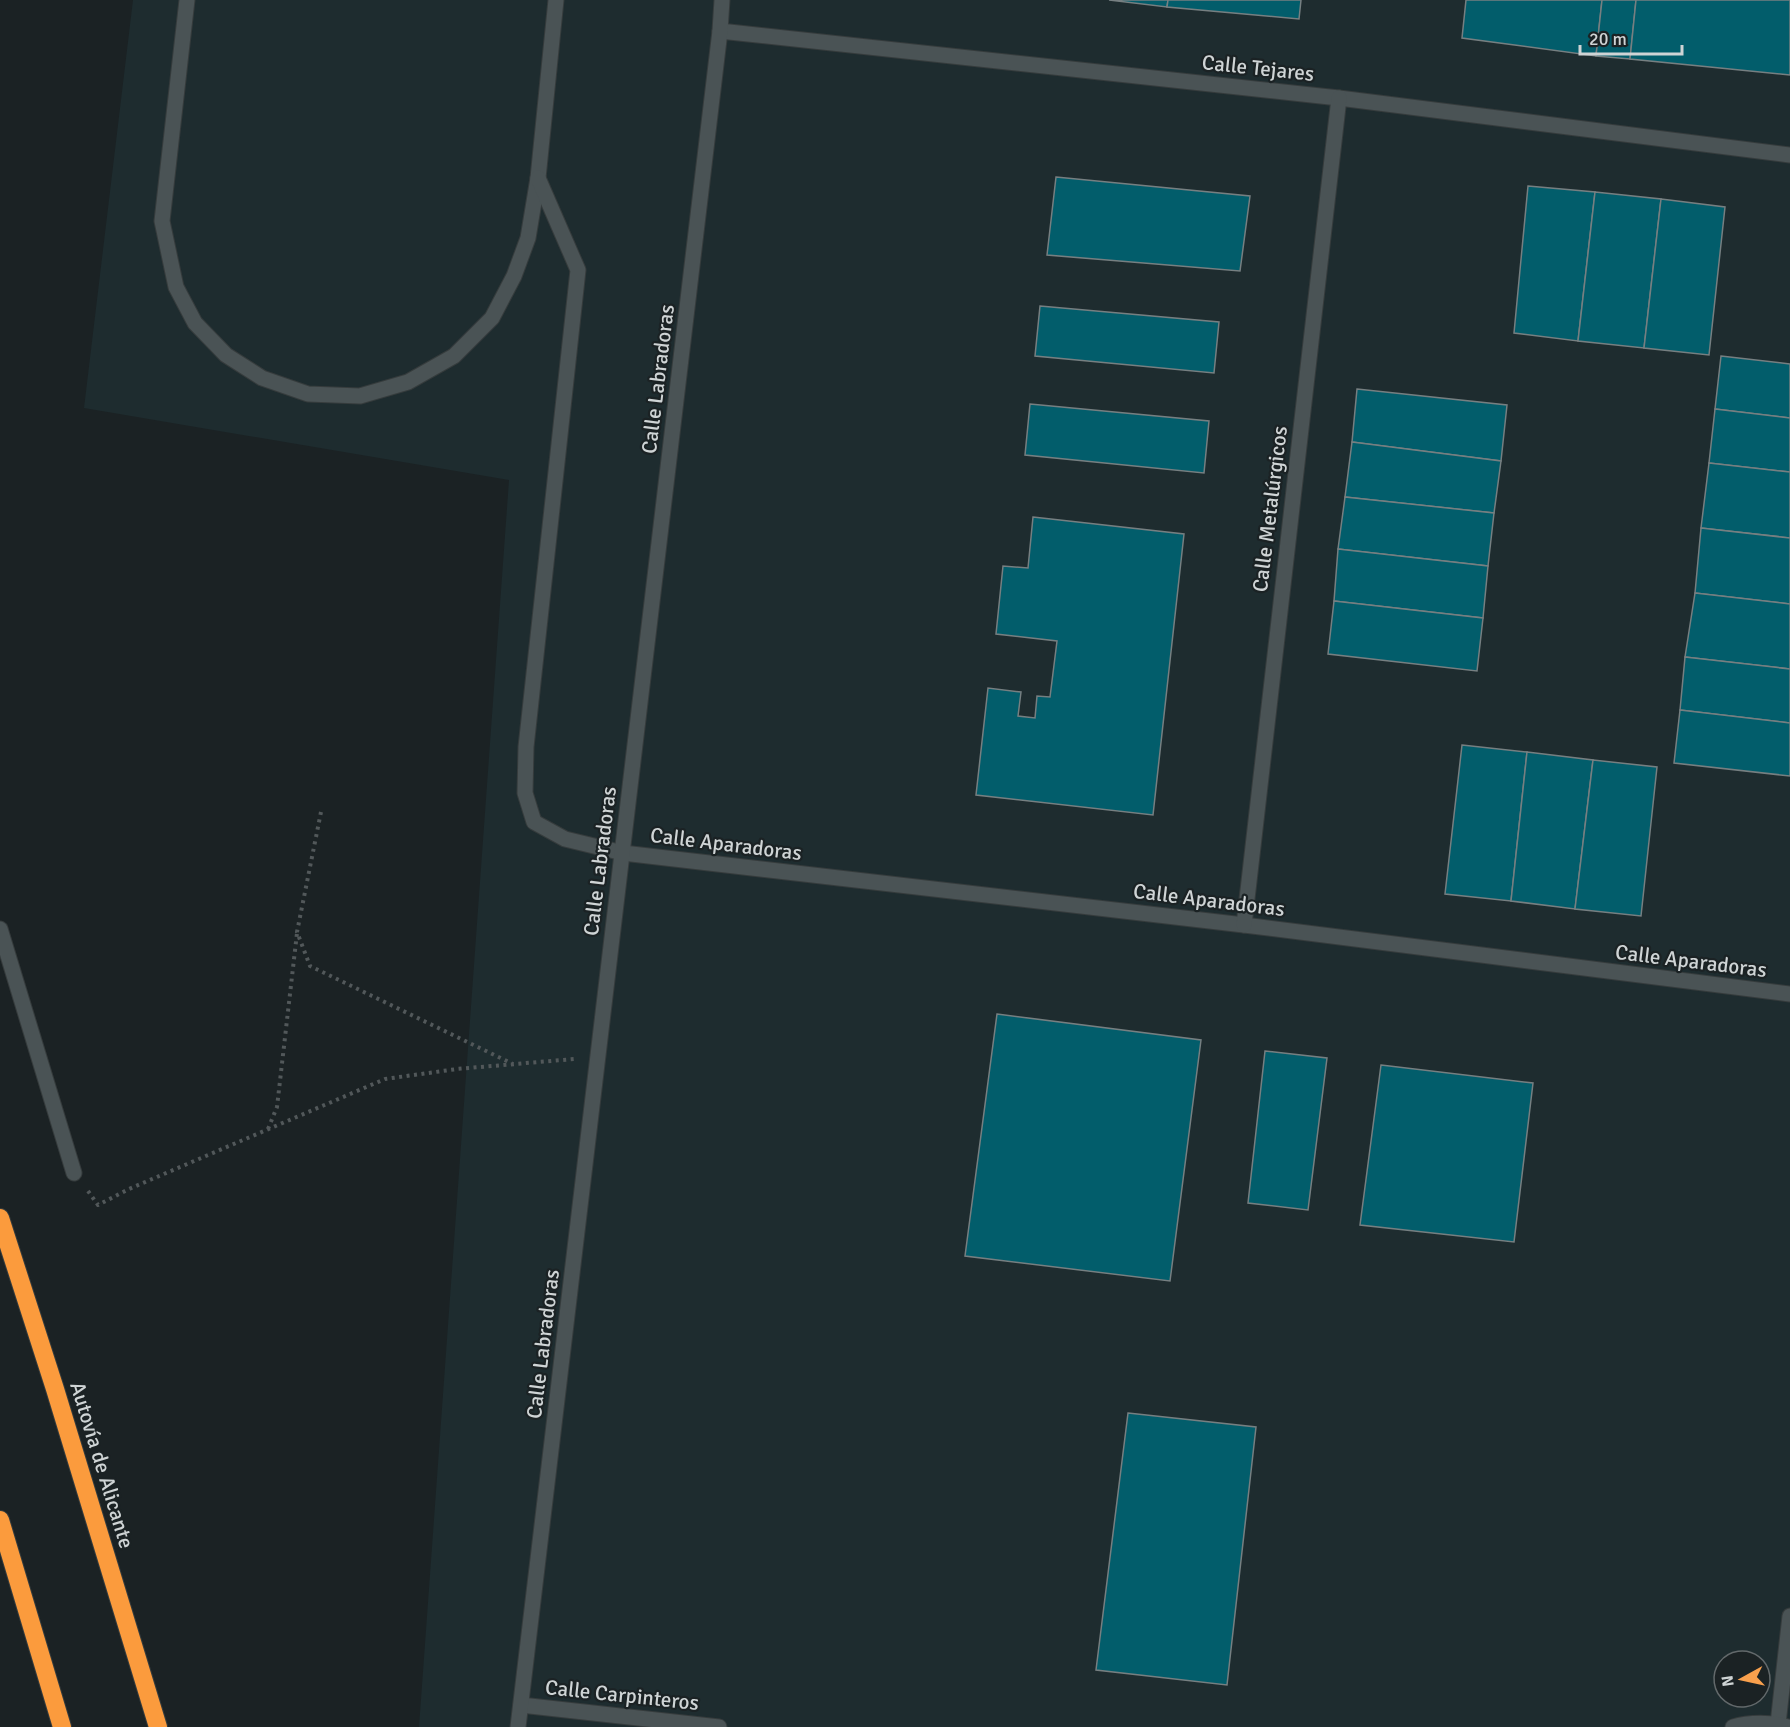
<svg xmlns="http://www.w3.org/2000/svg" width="1790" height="1727" font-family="Signika,sans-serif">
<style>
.built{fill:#1e2c2f;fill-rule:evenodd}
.building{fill:#025d6b;stroke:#767f81;stroke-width:1.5}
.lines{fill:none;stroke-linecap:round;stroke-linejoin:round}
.minor-casing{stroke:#363c3d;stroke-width:17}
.highway-casing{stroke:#363c3d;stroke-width:20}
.path{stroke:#52585a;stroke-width:4;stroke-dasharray:3 4.5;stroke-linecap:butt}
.minor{stroke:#4a5355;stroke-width:15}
.highway{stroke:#fb9b3d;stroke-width:18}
.labels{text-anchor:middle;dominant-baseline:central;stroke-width:4.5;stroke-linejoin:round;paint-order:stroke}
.street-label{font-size:21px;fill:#cfd4d5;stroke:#1b2224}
</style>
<rect width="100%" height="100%" fill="#1b2224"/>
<path class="built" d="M133,0h1657v1727h-1371l90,-1247 -425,-72zM1724,1661h36v36h-36z"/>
<g class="building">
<path d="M1109,0h59l-1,7z"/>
<path d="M1168,0h133l-2,19 -132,-12z"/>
<path d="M1466,0h136l-6,56 -134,-18z"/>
<path d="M1602,0h34l-6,59 -34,-3z"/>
<path d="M1636,0h154v75l-160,-16z"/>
<path d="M1056,177l194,19 -10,75 -193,-16z"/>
<path d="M1528,186l67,6 -17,149 -64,-8z"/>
<path d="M1595,192l66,7 -17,149 -66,-7z"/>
<path d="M1661,199l64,8 -16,148 -65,-7z"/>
<path d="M1040,306l179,16 -5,51 -179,-17z"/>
<path d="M1721,356l69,8v54l-75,-9z"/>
<path d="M1357,389l150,16 -6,56 -149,-19z"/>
<path d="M1030,404l179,17 -5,52 -179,-18z"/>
<path d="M1715,409l75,9v54l-81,-9z"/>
<path d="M1352,442l149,19 -7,52 -149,-16z"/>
<path d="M1709,463l81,9v66l-89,-10z"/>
<path d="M1345,497l149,16 -6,53 -150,-17z"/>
<path d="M1033,517l151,17 -31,281 -177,-20 12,-107 33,4 -3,24 17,2 2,-22 13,1 7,-56 -61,-7 7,-68 25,2z"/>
<path d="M1701,528l89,10v66l-95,-11z"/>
<path d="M1338,549l150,17 -5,52 -149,-17z"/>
<path d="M1695,593l95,11v65l-105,-12z"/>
<path d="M1334,601l149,17 -6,53 -149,-17z"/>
<path d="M1685,657l105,12v54l-110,-13z"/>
<path d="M1680,710l110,13v53l-116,-13z"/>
<path d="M1462,745l65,7 -16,149 -66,-7z"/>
<path d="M1527,752l66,8 -18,149 -64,-8z"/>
<path d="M1593,760l64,7 -16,149 -66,-7z"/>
<path d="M997,1014l204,26 -31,241 -205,-25z"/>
<path d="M1265,1051l62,7 -19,152 -60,-7z"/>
<path d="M1381,1065l152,18 -19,159 -154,-17z"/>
<path d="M1128,1413l128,14 -29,258 -131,-15z"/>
</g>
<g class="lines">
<defs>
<g id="minor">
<path d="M187,0l-25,221 14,66 19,36 31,32 36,23 46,16 52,2 48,-14 46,-26 38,-38 22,-42 14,-38 10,-60 18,-178"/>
<path d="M720,31l619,67 451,57"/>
<path d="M538,178l40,92 -52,477 -1,46 9,29 31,17 58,14 621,72 546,69"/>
<path d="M1244,925l95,-827"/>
<path d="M0,929l74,244"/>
<path d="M521,1705l198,22"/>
<path d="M1778,1724l12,-108"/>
<path d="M518,1727l202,-1696 2,-31"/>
<path d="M1733,1727c16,-5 39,-5 55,0"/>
</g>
<g id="highway">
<path d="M0,1218l55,171 103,338"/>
<path d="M0,1520l62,207"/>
</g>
</defs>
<use href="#minor" class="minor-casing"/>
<use href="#highway" class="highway-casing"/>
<g class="path">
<path d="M321,812l-24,120 13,34 203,98"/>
<path d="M268,1129l9,-22 20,-174"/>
<path d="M88,1191l10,14 31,-16 256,-110 72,-10 117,-10"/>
</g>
<use href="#minor" class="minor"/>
<use href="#highway" class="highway"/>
</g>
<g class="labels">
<g class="street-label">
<text transform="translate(1258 68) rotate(6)">Calle Tejares</text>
<text transform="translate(658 379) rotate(-83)">Calle Labradoras</text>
<text transform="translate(1270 509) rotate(-83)">Calle Metalúrgicos</text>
<text transform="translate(726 844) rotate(7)">Calle Aparadoras</text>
<text transform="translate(600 861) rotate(-83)">Calle Labradoras</text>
<text transform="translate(1209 900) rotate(7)">Calle Aparadoras</text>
<text transform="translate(1691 961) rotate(7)">Calle Aparadoras</text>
<text transform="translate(543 1344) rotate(-83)">Calle Labradoras</text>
<text transform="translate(102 1465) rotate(73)">Autovía de Alicante</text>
<text transform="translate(622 1695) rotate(6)">Calle Carpinteros</text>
</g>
</g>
<g transform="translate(1742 1679) rotate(262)"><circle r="28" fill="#1b2224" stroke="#63696b" stroke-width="1.5"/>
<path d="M0-4.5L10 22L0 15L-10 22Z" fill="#f9a04d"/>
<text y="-9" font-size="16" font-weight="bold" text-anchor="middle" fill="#cfd4d5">N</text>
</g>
<path d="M1580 45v9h102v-9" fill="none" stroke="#cfd4d5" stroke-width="3"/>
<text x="1589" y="45" font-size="18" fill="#cfd4d5" stroke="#1b2224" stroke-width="4.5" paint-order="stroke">20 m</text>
</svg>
